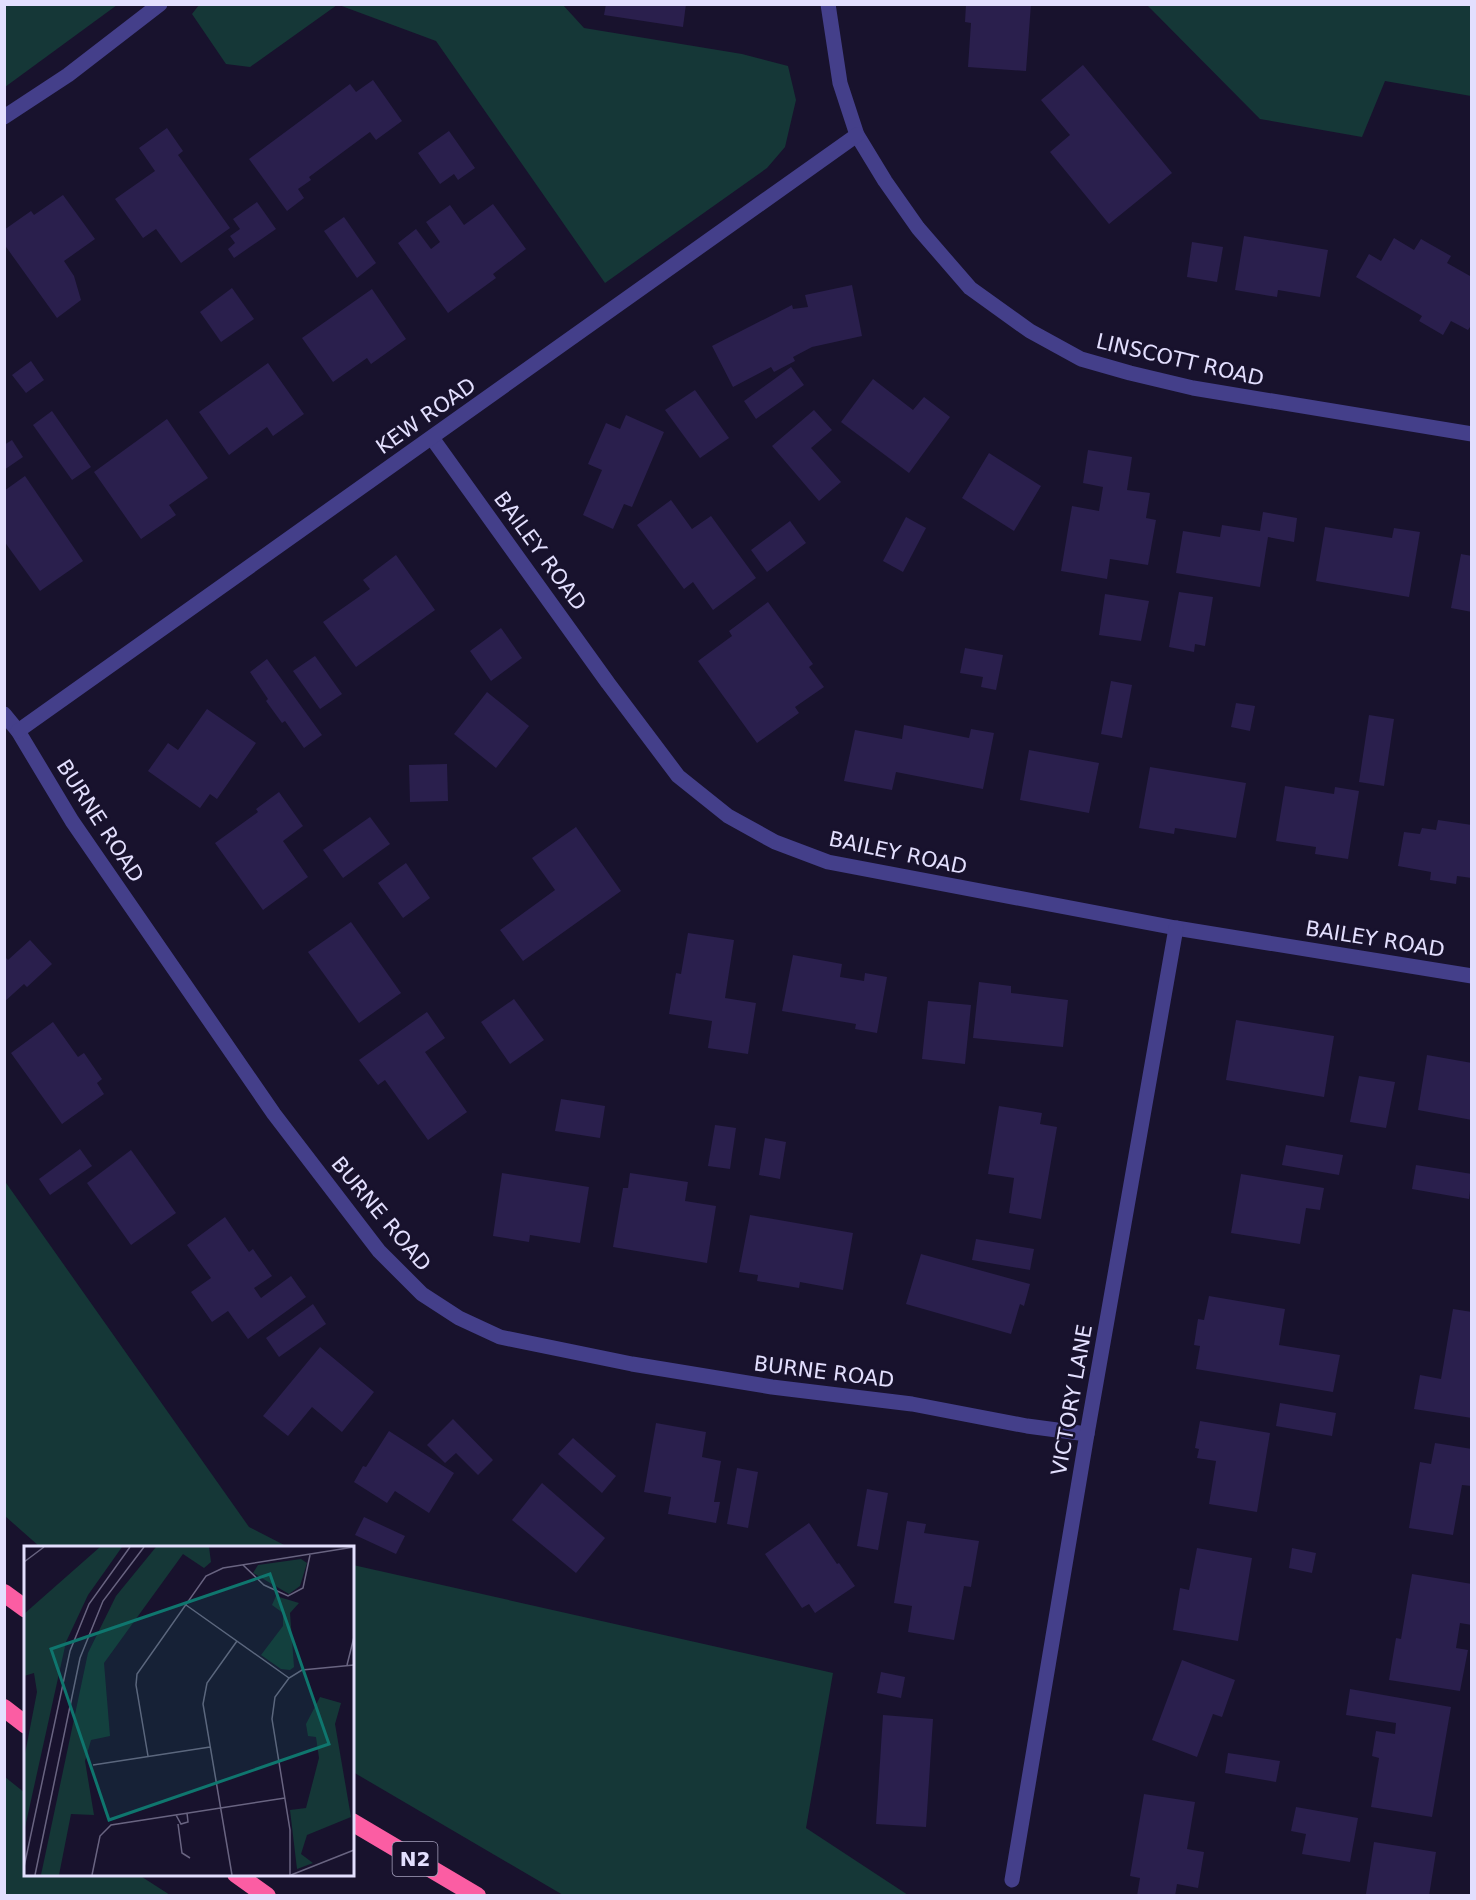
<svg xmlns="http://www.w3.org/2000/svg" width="1476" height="1900" font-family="'DejaVu Sans',sans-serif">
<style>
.green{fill:#153737}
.building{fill:#2a1f4d}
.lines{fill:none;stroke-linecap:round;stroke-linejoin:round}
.minor{stroke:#443f8a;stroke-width:15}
.highway{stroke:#fb5da3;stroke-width:18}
.labels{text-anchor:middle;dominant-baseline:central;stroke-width:5;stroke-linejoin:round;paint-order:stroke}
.shield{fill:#18122d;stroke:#a6a2bf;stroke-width:1.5}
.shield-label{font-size:20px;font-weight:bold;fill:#e3dffe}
.street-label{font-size:21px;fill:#e3dffe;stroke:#18122d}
.inset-road{fill:none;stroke:#696481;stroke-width:1.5}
.view{fill:#0f766e;fill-opacity:0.15;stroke:#0f766e;stroke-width:3}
.inset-edge{fill:none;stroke:#e3dffe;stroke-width:3}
</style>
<rect width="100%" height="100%" fill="#18122d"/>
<g class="green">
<path d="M5,4h112v1l-112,82z"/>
<path d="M199,5v-1l138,1 -87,62 -24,-3 -34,-50z"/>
<path d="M339,5h224l21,23 158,26 46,12 8,34 -11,47 -18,21 -162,115 -169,-242z"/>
<path d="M1147,5h324v91l-86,-15 -23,56 -102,-18z"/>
<path d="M4,1180l245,347 39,20h-248l-35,-31z"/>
<path d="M353,1565l480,108 -27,155 102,67h-345l-210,-123z"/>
<path d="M5,1777l20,16 1,81 113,1 31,20h-165z"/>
</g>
<g class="building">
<path d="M606,4h80l-3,23 -79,-12z"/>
<path d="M966,4h65l-5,67 -58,-4 3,-44 -6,-1z"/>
<path d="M1083,65l89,108 -63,51 -59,-72 20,-17 -29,-35z"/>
<path d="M373,80l29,41 -26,19 -6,-8 -61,45 2,3 -13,9 6,9 -17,13 -38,-52 101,-75 6,8z"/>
<path d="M167,128l16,23 -5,4 52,73 -49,35 -25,-34 -13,9 -28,-39 40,-28 -16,-23z"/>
<path d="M449,131l26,37 -17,12 -4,-6 -14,10 -22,-31z"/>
<path d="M63,195l32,44 -31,22 10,15 7,24 -24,18 -53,-74v-14l27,-19 3,4z"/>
<path d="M257,202l19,27 -42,29 -6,-9 7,-6 -5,-7 10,-7 -7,-10z"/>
<path d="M493,204l33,45 -33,25 3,4 -48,35 -50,-70 18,-14 15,20 9,-7 -14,-20 24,-17 14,20z"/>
<path d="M344,217l32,46 -19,15 -33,-47z"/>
<path d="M1244,236l84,14 -8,47 -42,-7 -1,7 -42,-7z"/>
<path d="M1394,238l20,12 7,-11 30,17 -4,7 23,13 2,-2v54l-2,-1 -2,3 -17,-9 -8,14 -24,-14 3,-5 -66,-39 13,-23 12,7z"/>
<path d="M1192,242l31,5 -6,35 -30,-5z"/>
<path d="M852,285l10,51 -50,11 -19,10 2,4 -21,11 -3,-5 -38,20 -21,-41 80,-41 1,4 15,-2 -3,-12z"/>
<path d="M232,288l22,31 -33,23 -21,-30z"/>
<path d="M372,289l34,50 -35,25 -4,-6 -34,24 -31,-44z"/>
<path d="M31,361l13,19 -18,13 -14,-18z"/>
<path d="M268,363l36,51 -31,22 -6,-9 -38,28 -30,-43z"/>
<path d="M791,367l13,18 -48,34 -12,-18z"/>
<path d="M873,379l40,31 11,-13 26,20 -41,56 -68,-51z"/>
<path d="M695,390l34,48 -29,20 -35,-48z"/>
<path d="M814,410l18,20 -21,18 30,34 -22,19 -47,-55z"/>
<path d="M52,411l39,56 -19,13 -39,-55z"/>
<path d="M626,415l38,17 -32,75 -8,-3 -11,25 -30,-14 19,-45 -14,-6 18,-41 14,6z"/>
<path d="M167,419l41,59 -39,27 7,10 -35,24 -47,-67z"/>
<path d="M12,440l11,17 -19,13v-25z"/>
<path d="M1088,450l44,7 -5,33 23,3 -4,25 10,2 -8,45 -38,-6 -3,20 -46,-8 11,-65 27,5 4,-24 -20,-4z"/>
<path d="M989,453l52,33 -27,45 -52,-33z"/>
<path d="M25,476l58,85 -43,30 -36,-50v-50z"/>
<path d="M671,500l21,29 19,-13 45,62 -43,32 -20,-28 -9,7 -47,-64z"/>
<path d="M1263,512l34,6 -3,24 -26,-5 -8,50 -84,-14 7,-42 37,6 2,-12 38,6z"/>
<path d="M906,517l20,11 -23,44 -20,-11z"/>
<path d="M790,521l16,22 -39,29 -16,-22z"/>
<path d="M1325,527l67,11 2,-10 26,4 -11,65 -93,-16z"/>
<path d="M1461,554l11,2v56l-21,-4z"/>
<path d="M396,555l39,55 -79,57 -33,-45 47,-33 -7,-9z"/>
<path d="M1179,592l34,5 -8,49 -10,-2 -1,8 -25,-5z"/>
<path d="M1105,594l44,7 -8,40 -42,-6z"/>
<path d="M768,602l45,62 -4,3 15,20 -29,20 4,6 -42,30 -59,-82 34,-25 -3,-5z"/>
<path d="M501,628l21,30 -31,23 -21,-30z"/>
<path d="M965,648l38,7 -7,35 -15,-3 2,-10 -23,-4z"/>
<path d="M315,656l27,38 -22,15 -27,-38z"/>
<path d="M267,659l55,76 -18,13 -19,-27 -3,2 -16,-22 2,-2 -18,-27z"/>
<path d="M1111,681l21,4 -10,53 -21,-4z"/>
<path d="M487,692l42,34 -33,42 -42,-34z"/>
<path d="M1236,703l19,3 -5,25 -19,-4z"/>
<path d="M207,709l49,34 -39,56 -7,-5 -10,14 -52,-37 20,-28 10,7z"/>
<path d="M1369,715l25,4 -10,67 -25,-4z"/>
<path d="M904,725l65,13 2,-9 23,4 -11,56 -87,-17 -4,18 -48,-9 11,-51 47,9z"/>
<path d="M1029,750l70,13 -10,50 -69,-13z"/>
<path d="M447,764l1,37 -38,1 -1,-37z"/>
<path d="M1150,767l96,16 -10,55 -61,-10 -1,6 -35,-6z"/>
<path d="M1285,786l49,8 1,-7 24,4 -11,68 -33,-5 1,-7 -40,-6z"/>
<path d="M279,792l24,34 -20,15 25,36 -45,33 -48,-67 43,-31 -2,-3z"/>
<path d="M370,817l20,27 -47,34 -20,-28z"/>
<path d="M1438,820l34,5v53l-15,-2 -1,8 -26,-4 1,-8 -33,-6 6,-34 16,2 2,-6 14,2z"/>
<path d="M576,827l45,64 -98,70 -23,-31 55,-40 -23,-32z"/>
<path d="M406,863l24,35 -27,20 -25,-35z"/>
<path d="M351,922l50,71 -42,30 -51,-71z"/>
<path d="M688,933l46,7 -9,58 31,5 -8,51 -40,-6 4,-27 -43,-7 7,-41 5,1z"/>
<path d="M30,940l22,24 -25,23 -3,-3 -20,18v-46l4,4z"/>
<path d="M793,955l49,9 -2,13 24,4 1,-8 22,4 -10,56 -22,-4 1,-5 -74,-13z"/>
<path d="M979,982l32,4v7l57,7 -5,47 -90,-9z"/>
<path d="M514,999l30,41 -34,24 -29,-42z"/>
<path d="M928,1001l43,4 -6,59 -43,-5z"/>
<path d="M427,1012l18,26 -20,14 42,60 -39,28 -43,-60 -7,5 -19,-25z"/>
<path d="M1236,1020l98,16 -10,61 -98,-17z"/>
<path d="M53,1022l25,35 6,-4 18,26 -5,4 7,11 -42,30 -51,-71z"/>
<path d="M1427,1055l45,8v57l-54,-10z"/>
<path d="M1359,1076l36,6 -9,46 -36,-6z"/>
<path d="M561,1099l44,7 -5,32 -45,-7z"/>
<path d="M999,1106l43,7 -2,11 17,3 -16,92 -32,-6 5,-35 -26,-4z"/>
<path d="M715,1125l21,3 -6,41 -22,-3z"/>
<path d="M765,1138l21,4 -6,37 -21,-4z"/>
<path d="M1286,1145l57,10 -4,20 -57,-10z"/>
<path d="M80,1149l12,17 -42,29 -11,-16z"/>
<path d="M131,1150l45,63 -45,32 -44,-62z"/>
<path d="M1416,1165l56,9 -3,25 -57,-10z"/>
<path d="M502,1173l87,14 -9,56 -50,-8 -1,7 -36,-6z"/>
<path d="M630,1173l58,9 -3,19 31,5 -9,57 -94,-16 10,-59h5z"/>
<path d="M1241,1174l83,14 -4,22 -14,-2 -6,36 -69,-11z"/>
<path d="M750,1215l103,18 -10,57 -43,-8 -1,6 -42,-7 1,-6 -19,-3z"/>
<path d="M225,1217l24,35 4,-3 19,27 -18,12 7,10 30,-22 15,21 -58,42 -20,-28 -16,11 -21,-30 20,-14 -24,-33z"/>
<path d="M976,1239l58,10 -4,21 -58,-10z"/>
<path d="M921,1254l109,30 -6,22 -4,-2 -9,30 -105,-30z"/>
<path d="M1209,1296l76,13 -6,36 61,10 -7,37 -137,-23 4,-23 -6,-1 4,-26 6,1z"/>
<path d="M313,1304l13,20 -47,33 -13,-19z"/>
<path d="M1453,1309l19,3v106l-58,-9 6,-34 21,4z"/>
<path d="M320,1347l54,45 -32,40 -30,-25 -24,29 -25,-20z"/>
<path d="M1280,1403l56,10 -4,23 -56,-10z"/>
<path d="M453,1419l40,41 -15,15 -22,-22 -11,10 -18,-18z"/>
<path d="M1200,1421l70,12 -13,79 -48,-8 7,-43 -19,-3 2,-9 -4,-1z"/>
<path d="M656,1423l50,9 -4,25 19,4 -7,41h6l-4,21 -48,-9 3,-17 -27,-5z"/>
<path d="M389,1431l65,42 -25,40 -34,-22 -8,12 -33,-21 9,-16 3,1z"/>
<path d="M573,1438l43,38 -14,17 -44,-39z"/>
<path d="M1435,1443l37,6v37l-10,-1 -9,50 -44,-7 11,-66 11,2z"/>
<path d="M737,1468l21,4 -10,56 -21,-4z"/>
<path d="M542,1483l63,55 -29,35 -64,-53z"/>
<path d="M867,1489l21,4 -10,57 -21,-4z"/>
<path d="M364,1517l41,19 -9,18 -41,-19z"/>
<path d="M907,1521l19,3 -2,9 55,8 -8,46 -7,-1 -10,54 -46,-8 4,-26 -18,-3z"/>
<path d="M809,1523l28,41 2,-1 16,23 -40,27 -6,-9 -7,4 -37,-54z"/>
<path d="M1197,1548l55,10 -14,83 -65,-11 7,-42 9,2z"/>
<path d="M1292,1548l24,5 -4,20 -23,-5z"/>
<path d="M1412,1574l60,10v41l-12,-2 -4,25 12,2 -8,41 -71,-11 7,-42 5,1z"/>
<path d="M1182,1660l53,20 -13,37 -9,-3 -16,43 -45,-17z"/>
<path d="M881,1672l24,5 -4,21 -24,-5z"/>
<path d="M1350,1689l101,18 -19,110 -61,-10 8,-49 -7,-2 4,-25 19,3 1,-11 -50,-8z"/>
<path d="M883,1715l50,4 -7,108 -50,-3z"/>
<path d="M1228,1753l52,8 -4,21 -51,-9z"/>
<path d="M1144,1794l51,8 -8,47 17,3 -6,36 -21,-4 -2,12h-38l3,-18 -10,-2z"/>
<path d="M1296,1807l62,11 -8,44 -48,-8 4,-20 -15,-3z"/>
<path d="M1374,1842l62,10 -7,44 -63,-2z"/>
</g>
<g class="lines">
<g class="minor">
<path d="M828,4l12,79 17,52 28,46 33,47 52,60 60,43 51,28 49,14 63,15 279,46"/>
<path d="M4,117l64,-42 92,-71"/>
<path d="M432,438l176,245 70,93 50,40 47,26 53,20 348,66 296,48"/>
<path d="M4,714l14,17 54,90 202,293 105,137 43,43 37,24 41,19 132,27 140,23 140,17 115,22 60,8"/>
<path d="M18,731l839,-596"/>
<path d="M1012,1880l75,-446 89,-506"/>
</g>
<g class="highway">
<path d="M4,1593l22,16"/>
<path d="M4,1708l22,17"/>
<path d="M352,1822l125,74"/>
<path d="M236,1874l31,22"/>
</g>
</g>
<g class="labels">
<rect class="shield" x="392.5" y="1842" width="45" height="34" rx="4.5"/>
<g class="shield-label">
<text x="415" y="1859">N2</text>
</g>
<g class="street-label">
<text transform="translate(1180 360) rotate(13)">LINSCOTT ROAD</text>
<text transform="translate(426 416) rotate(-35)">KEW ROAD</text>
<text transform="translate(540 551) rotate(54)">BAILEY ROAD</text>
<text transform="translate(100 821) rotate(57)">BURNE ROAD</text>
<text transform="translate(898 853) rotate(12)">BAILEY ROAD</text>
<text transform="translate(1375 939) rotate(9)">BAILEY ROAD</text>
<text transform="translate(381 1214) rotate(50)">BURNE ROAD</text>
<text transform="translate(824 1372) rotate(7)">BURNE ROAD</text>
<text transform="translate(1072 1400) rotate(-80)">VICTORY LANE</text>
</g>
</g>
<g transform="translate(24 1546)">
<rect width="330" height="330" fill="#18122d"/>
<path d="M76,1h22l-34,48 -22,47 -42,190v-73l13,-67 -3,-19 -10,3v-62zM132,1h53l2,15 -7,6 -21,-14 -79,109 6,73 -19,4 -6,21 9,54 -23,-1 -12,61h-18l47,-222 28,-57zM277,13l6,4 -7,23 -11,8 -36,-21 5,-8zM252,50l23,7 -9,10 4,54 -4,3 -9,-1 -20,-14 22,-29v-13l-11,-8zM296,151l21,6 -6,21 16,93 -44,18 -6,19 12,9 -16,6 -7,-59 16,-2 13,-50 -3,-21 -8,-1 -2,-12z" fill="#153737"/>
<path class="inset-road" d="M0,16l20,-15M219,19l21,20 24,11 15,-8 7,-33M162,59l103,73M323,119l7,-28M124,210l-12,-71 1,-11 69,-98 17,-8 131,-21M69,219l117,-18M152,269l5,9 7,-2 -1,-9M154,278l4,29 8,5M0,321l46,-216 19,-47 41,-57M11,329l45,-217 23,-57 41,-54M68,329l8,-39 11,-11 174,-27M208,329l-29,-171 4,-21 30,-42M266,329v-45l-18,-111 3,-22 14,-19 13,-8 52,-5M267,329l63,-25"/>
<path class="view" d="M246,28l59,170 -220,76 -58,-171z"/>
<rect width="330" height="330" class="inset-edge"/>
</g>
<rect width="1476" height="1900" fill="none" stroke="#e3dffe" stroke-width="12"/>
</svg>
